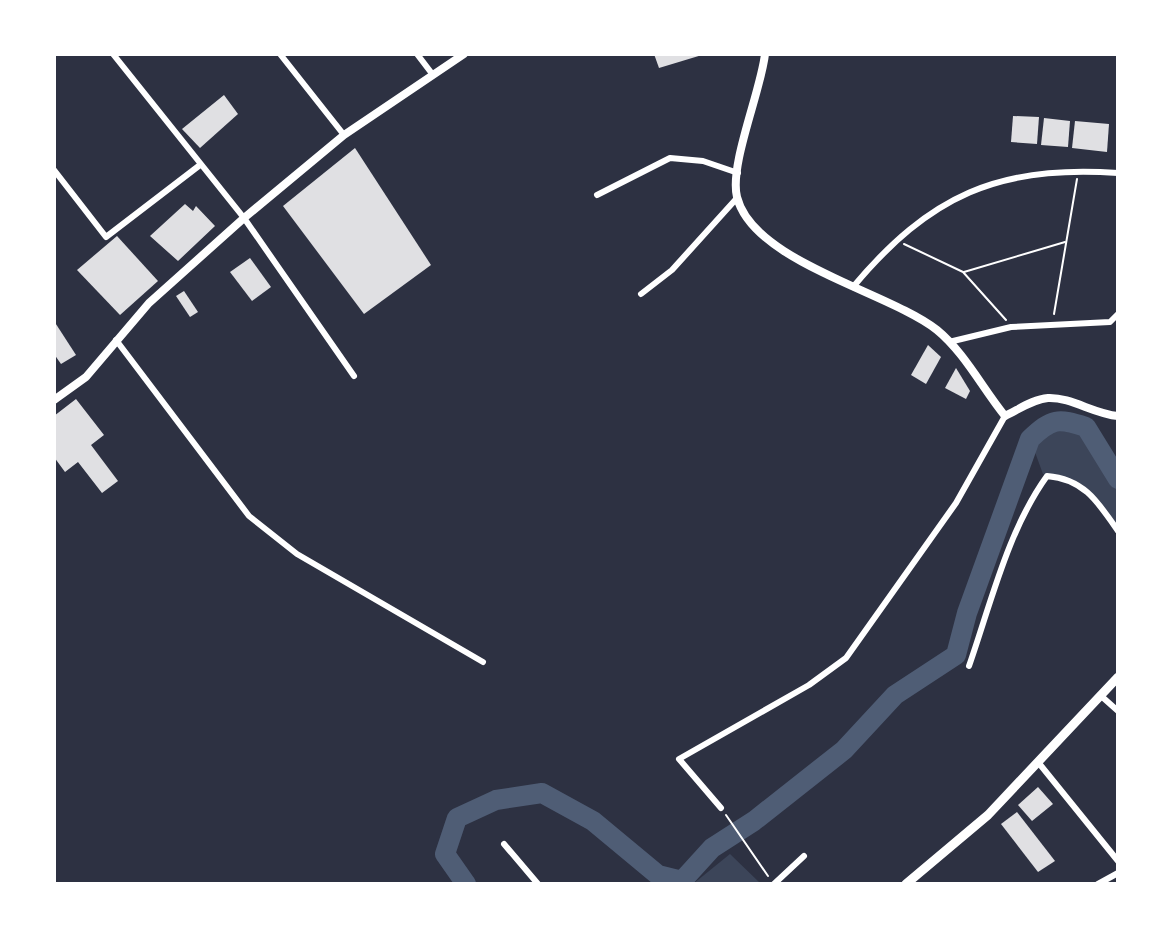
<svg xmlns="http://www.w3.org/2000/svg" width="1172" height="938" font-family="'Fira Sans',sans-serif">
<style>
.green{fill:#3c4559}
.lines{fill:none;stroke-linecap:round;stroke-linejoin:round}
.river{stroke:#4f5d75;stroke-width:20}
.building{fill:#e0e0e3}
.path{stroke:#fff;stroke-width:2}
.minor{stroke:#fff;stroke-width:6}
.tertiary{stroke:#fff;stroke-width:8}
.secondary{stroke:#fff;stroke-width:9}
</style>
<rect width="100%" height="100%" fill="#2d3142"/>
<g class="green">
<path d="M1069,425l18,8 31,53v40c-22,-32 -34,-50 -75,-52l-11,-30 20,-17z"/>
<path d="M730,854l31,30h-68z"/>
</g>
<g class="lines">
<path class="river" d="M466,884l-21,-30 12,-36 39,-18 46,-7 51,28 65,54 24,6 30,-33 42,-27 90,-71 51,-55 61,-40 11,-42 63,-174c22,-21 28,-21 56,-12l32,52"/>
</g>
<g class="building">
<path d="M654,54h48v1l-43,13z"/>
<path d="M224,95l14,19 -38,34 -18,-19z"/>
<path d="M1013,116l26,1 -2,27 -26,-2z"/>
<path d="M1044,118l26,3 -2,26 -27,-2z"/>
<path d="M1075,121l34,3 -2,28 -35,-4z"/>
<path d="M355,148l76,117 -67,49 -81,-108z"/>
<path d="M185,204l8,7 3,-5 19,20 -37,35 -28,-25z"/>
<path d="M117,236l41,45 -38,34 -43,-45z"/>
<path d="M250,258l21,29 -19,14 -22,-29z"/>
<path d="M184,291l14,21 -8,5 -14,-21z"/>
<path d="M54,321l22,34 -15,9 -7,-10z"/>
<path d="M928,345l13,12 -15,27 -15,-9z"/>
<path d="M956,368l14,23 -4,8 -21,-11z"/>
<path d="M76,399l28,36 -13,10 27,36 -16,12 -24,-31 -13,10 -11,-15v-41z"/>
<path d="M1038,787l15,17 -21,17 -14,-16z"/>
<path d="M1017,812l38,49 -17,11 -37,-48z"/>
</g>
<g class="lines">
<g class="path">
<path d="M54,55l1,1"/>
<path d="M904,244l59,28 43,48"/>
<path d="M964,272l101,-30"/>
<path d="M1054,314l23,-135"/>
<path d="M726,815l42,61"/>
</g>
<g class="minor">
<path d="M113,54l131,164 110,158"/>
<path d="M280,54l64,81"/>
<path d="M417,54l16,21"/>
<path d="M54,170l52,67 94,-72"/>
<path d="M597,195l73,-37 33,3 35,12"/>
<path d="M853,287c76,-91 146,-123 265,-114"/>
<path d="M641,294l31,-24 65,-72"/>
<path d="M116,340l133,176 48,38 186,108"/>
<path d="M949,342l62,-15 99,-5 8,-8"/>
<path d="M969,666c22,-63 39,-136 78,-190 37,3 51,26 71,55"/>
<path d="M1100,695l18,16"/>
<path d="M1038,762l80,99"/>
<path d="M721,808l-42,-49 130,-74 37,-27 110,-155 49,-87"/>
<path d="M504,844l34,40"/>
<path d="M774,884l30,-28"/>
<path d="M1098,884l20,-11"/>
</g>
<g class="tertiary">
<path d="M765,54c-4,37 -36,111 -28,143 16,65 152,95 200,133 27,22 46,59 68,86 13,-6 28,-17 43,-18 23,-1 46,16 70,18"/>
<path d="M54,400l32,-23 63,-74 95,-85 100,-83 120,-81"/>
</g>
<path class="secondary" d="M906,884l82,-69 130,-138"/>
</g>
<rect width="1172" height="938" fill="none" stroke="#ffffff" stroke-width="112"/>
</svg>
